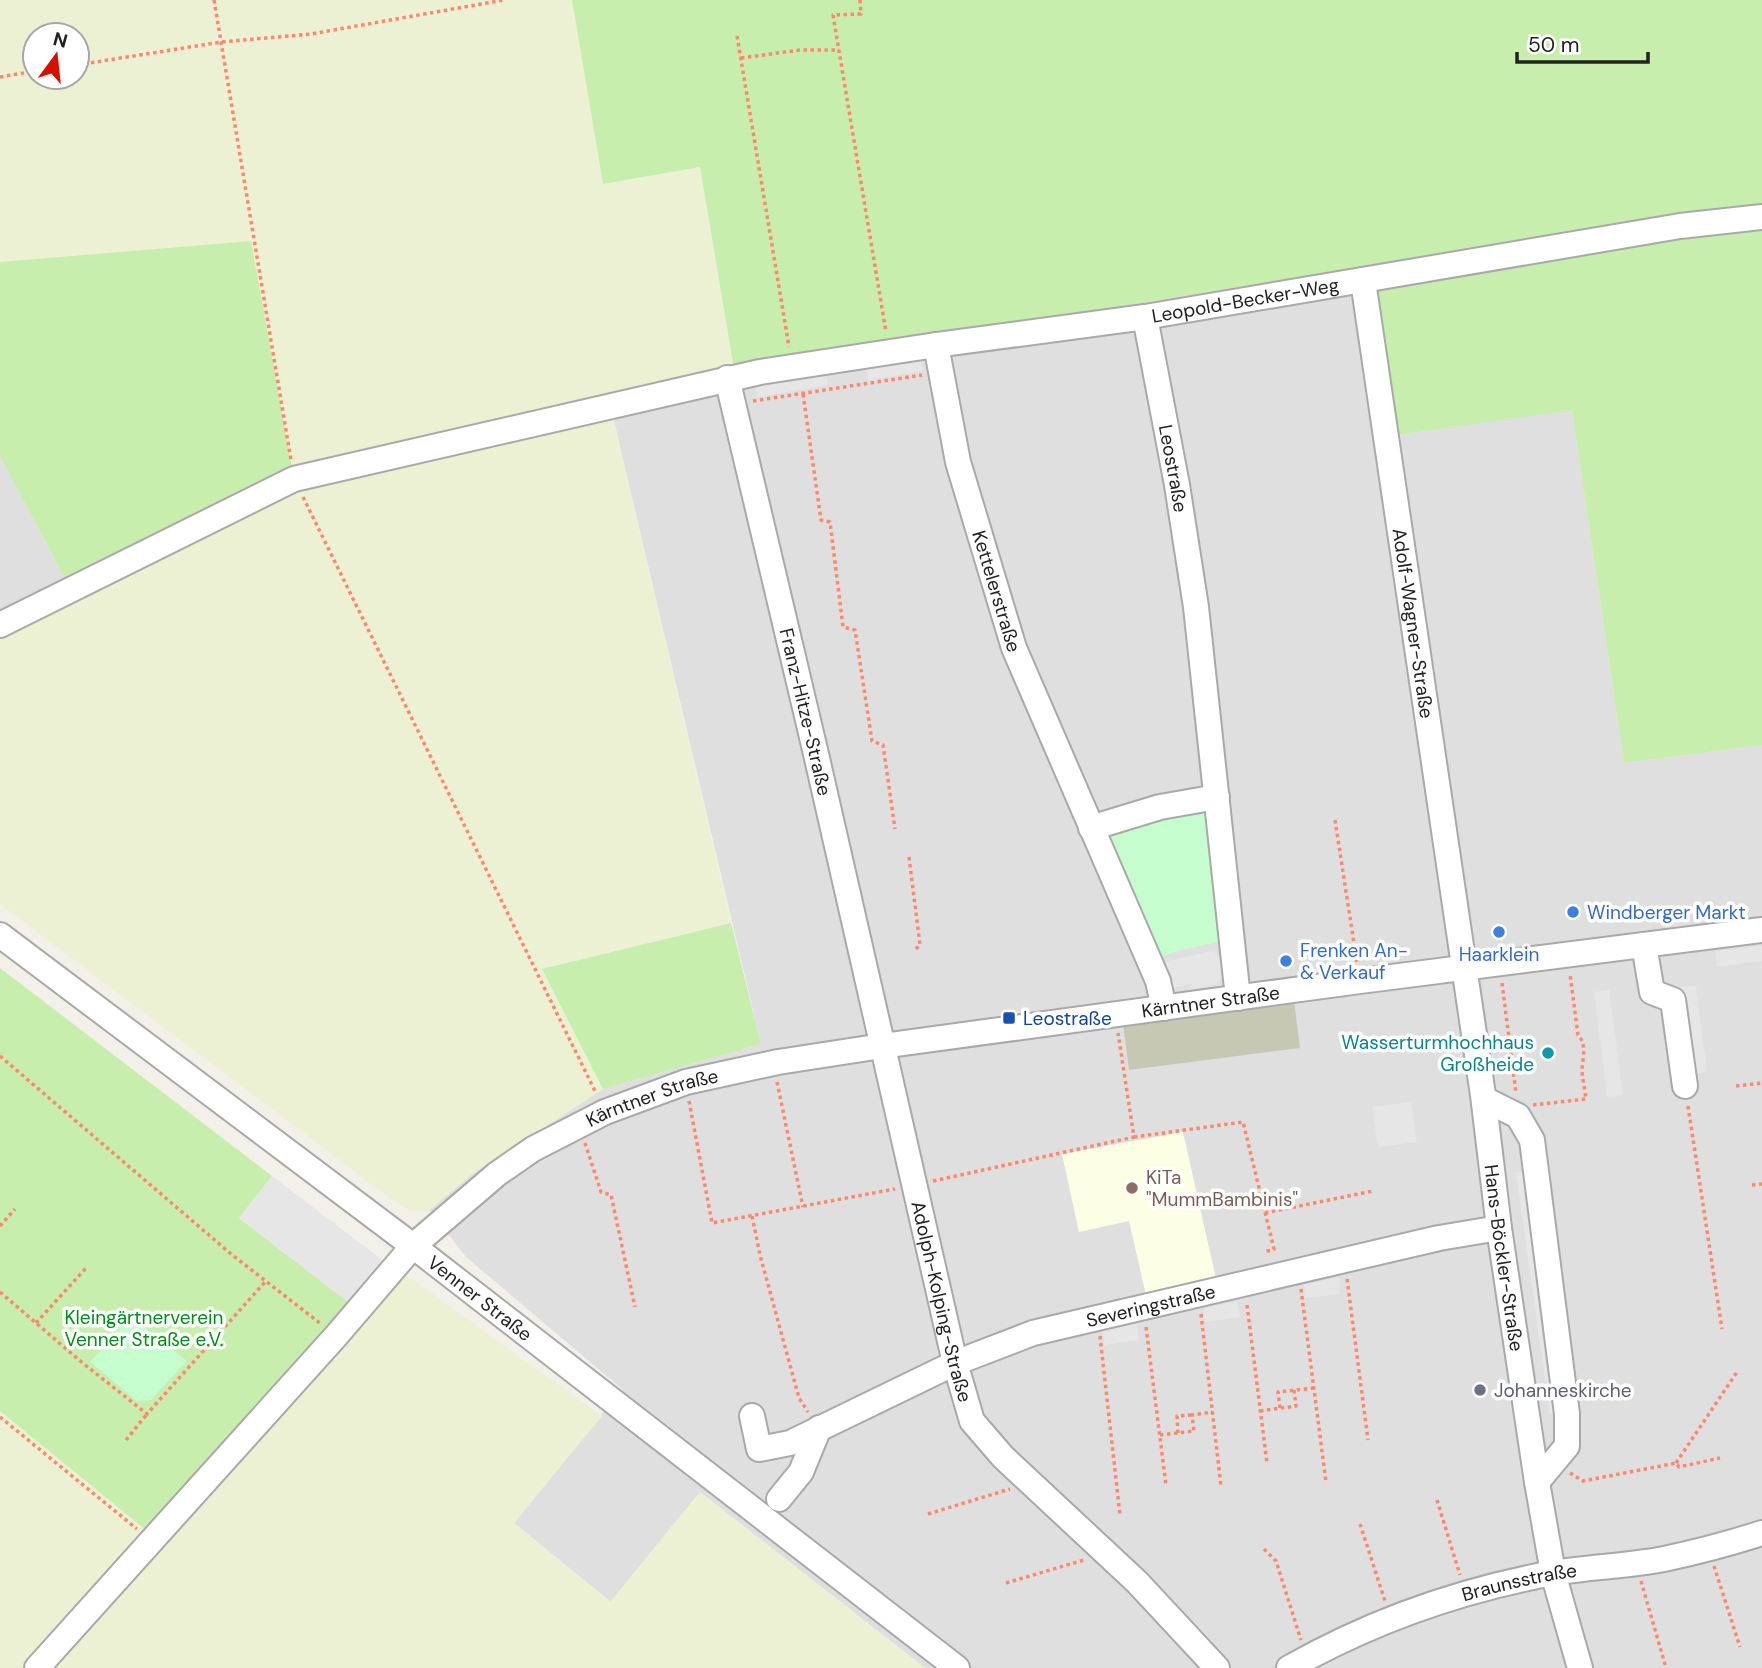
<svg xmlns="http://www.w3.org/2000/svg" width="1762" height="1668" font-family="'DM Sans',sans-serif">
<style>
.residential{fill:#e0dfdf}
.education{fill:#fdffe5}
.construction{fill:#c6c8b3}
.farmland{fill:#edf1d3;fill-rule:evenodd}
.grass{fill:#c7eeac}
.park{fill:#c5fdce}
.parking{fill:#e6e6e6}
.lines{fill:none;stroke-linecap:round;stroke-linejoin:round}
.minor-casing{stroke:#a9a9a9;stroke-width:28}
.path{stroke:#ff886d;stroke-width:3.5;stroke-dasharray:3.5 3.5;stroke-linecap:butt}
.minor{stroke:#fff;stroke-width:24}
.shop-dot{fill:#3f7fe0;stroke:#fff;stroke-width:2.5}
.transit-dot{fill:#1a4fb4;stroke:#fff;stroke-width:2.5}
.culture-dot{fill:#0f9aa8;stroke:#fff;stroke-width:2.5}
.education-dot{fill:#8d6e63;stroke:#fff;stroke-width:2.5}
.worship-dot{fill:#6b7280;stroke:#fff;stroke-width:2.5}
.labels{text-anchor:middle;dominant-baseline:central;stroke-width:7;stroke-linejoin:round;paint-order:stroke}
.street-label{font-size:19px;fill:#222;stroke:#fff}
.shop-label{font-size:19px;fill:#366cbe;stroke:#fff;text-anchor:start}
.transit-label{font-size:19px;fill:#164399;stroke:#fff;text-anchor:start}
.culture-label{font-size:19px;fill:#0d838f;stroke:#fff;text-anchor:end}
.education-label{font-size:19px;fill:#785e54;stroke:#fff;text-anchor:start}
.park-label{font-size:19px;fill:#058a1b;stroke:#fff}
.worship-label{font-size:19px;fill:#5b616d;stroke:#fff;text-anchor:start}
</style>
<rect width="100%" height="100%" fill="#f2f0e8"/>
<g class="residential">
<path d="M1374,265l24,170 174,-26 52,354 138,-18v923h-837l-225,-176 -89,110 -97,-79 108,-134 -156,-132 -37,-47 43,-36 131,-85 158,-45 -152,-644 333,-66z"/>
<path d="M0,456l75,142 -75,33z"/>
</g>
<path class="education" d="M1183,1132l33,147 -70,16 -17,-74 -50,11 -17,-78z"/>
<path class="construction" d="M1294,1001l6,47 -171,22 -6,-46z"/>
<g class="farmland">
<path d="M0,0h572l31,184 97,-17 34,203 -125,30 122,523 -188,46 60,120 -131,85 -43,36 -17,2 -20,-12 -392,-296v-267l75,-39 176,-357 -251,21zM35,35h42v42h-42z"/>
<path d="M405,1274l197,142 -88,107 96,79 90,-110 225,176h-925v-257l152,124z"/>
</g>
<g class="grass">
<path d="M572,0h1190v745l-138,18 -52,-353 -174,25 -24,-170 -640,104 -34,-202 -97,17z"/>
<path d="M251,241l43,238 -219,119 -75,-142v-194z"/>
<path d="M731,923l30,121 -158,45 -61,-120z"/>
<path d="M0,968l272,208 -33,42 117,90 -204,227 -152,-124z"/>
</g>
<g class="park">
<path d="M1191,813h17l16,128 -44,9 -22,8 -54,-122 50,-16z"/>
<path d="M131,1316l56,45 -36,39 -14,1 -47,-39z"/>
</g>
<g class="parking">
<path d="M920,357l3,14 -55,9 -2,-14z"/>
<path d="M826,371l2,14 -71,12 -2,-14z"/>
<path d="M1762,946v15l-45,6 -2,-16z"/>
<path d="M1213,951l13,12 1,9 -11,12 -28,6 5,-7 -25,7 -4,-14 8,-3 -13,-10z"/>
<path d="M1696,986l11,86 -17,2 -10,-87z"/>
<path d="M1609,990l14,105 -16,2 -13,-105z"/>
<path d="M1411,1102l6,40 -39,5 -6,-40z"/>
<path d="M1528,1170l33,242 -11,2 -34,-241z"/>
<path d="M272,1176l117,89 -33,43 -117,-90z"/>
<path d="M1339,1277l1,17 -35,4 -1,-13z"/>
<path d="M1237,1301l3,16 -35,5 -1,-14z"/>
<path d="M1137,1323l2,17 -35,5 -1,-14z"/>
</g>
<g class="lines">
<defs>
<g id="minor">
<path id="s1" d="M1363,281l120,814 16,133 38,254 16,91 27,95"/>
<path id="s2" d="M1145,317l32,168 19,122 42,391"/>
<path id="s3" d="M936,345l22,117 56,186 144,333 6,27"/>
<path id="s4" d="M727,378l89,376 139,609 17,58 31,36 134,125 80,86"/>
<path id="s5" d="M0,625l294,-146 466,-107 176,-27 209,-28 535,-91 82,-9"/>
<path d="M1091,828l69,-21 57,-10"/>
<path id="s6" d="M0,935l413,311 544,422"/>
<path d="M1644,945l8,47 21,8 12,86"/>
<path d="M1484,1099l34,17 14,24 35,274v32l-30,36"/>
<path id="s7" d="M752,1416l7,33 31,-6 165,-80 78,-30 406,-95 60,-10"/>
<path d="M779,1499l22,-27 18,-44"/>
<path id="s8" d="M37,1668l299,-332 77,-90 84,-72 36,-25 72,-37 81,-30 92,-20 104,-16 478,-65 402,-51"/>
<path id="s9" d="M1289,1668c81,-46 172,-78 264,-95 37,-6 75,-7 111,-14 33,-7 67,-16 98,-26"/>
</g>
</defs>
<use href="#minor" class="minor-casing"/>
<g class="path">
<path d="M214,0l77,460"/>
<path d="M860,0l1,14 -28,1 53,317"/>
<path d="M737,36l52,311"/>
<path d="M741,58l59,-8h39"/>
<path d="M77,65l144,-23 90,-8 193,-34"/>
<path d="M0,77l35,-6"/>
<path d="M803,394l18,126 9,2 13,105 12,3 17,111 11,4 12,84"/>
<path d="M753,401l169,-26"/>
<path d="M303,497l293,596"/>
<path d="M1335,820l22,143"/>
<path d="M909,857l11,88 -5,5"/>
<path d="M1502,983l14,110"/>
<path d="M0,1056l231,198 90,70"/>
<path d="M777,1082l26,125"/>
<path d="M1736,1086l26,-3"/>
<path d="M689,1101l23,122 183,-34"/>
<path d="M1533,1105l53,-6c-1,-10 -4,-21 -4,-30 1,-11 5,-25 -4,-34l-8,-61"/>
<path d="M1688,1106l34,223"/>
<path d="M1134,1137l109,-15 31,127 -10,3"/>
<path d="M585,1143l16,49 10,3 24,112"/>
<path d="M933,1181l201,-44 -16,-104"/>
<path d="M1752,1185l10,-1"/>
<path d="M1265,1213l108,-22"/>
<path d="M752,1216l8,39 39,143 9,14"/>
<path d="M0,1226l15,-17"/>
<path d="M1347,1279l21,161"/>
<path d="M1301,1289l25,193"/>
<path d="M0,1292l79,68 68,54 118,-132"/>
<path d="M1247,1305l20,158"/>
<path d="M1201,1314l20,172"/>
<path d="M36,1323l50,-55"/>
<path d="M1146,1327l20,158"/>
<path d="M1100,1336l20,179"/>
<path d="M1280,1408l-2,-16 36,-4"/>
<path d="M1260,1411l36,-5 -2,-16"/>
<path d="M0,1417l137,112"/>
<path d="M1178,1433l-1,-17 15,-1"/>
<path d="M1160,1435l34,-4 -2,-16 20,-3"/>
<path d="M126,1440l21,-26"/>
<path d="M1676,1463l61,-91"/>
<path d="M1570,1473l13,8 93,-18 3,4 41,-9"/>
<path d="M1437,1500l23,75"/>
<path d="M928,1514l82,-25"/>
<path d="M1360,1524l25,77"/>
<path d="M1264,1549l12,12 25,79"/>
<path d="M1714,1566l26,81"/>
<path d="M1641,1581l25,87"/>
<path d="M1006,1583l78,-23"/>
</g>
<use href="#minor" class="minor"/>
</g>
<g class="shop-dot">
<circle cx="1573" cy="912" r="7"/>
<circle cx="1499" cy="932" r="7"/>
<circle cx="1286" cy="961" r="7"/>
</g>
<rect class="transit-dot" x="1002" y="1011" width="14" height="14" rx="3.5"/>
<circle class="culture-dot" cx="1548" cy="1053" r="7"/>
<circle class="education-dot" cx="1132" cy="1188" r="7"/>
<circle class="worship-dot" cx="1480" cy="1390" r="7"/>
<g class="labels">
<g class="street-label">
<text stroke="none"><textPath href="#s5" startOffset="1297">Leopold-Becker-Weg</textPath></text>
<text stroke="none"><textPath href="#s2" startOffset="154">Leostraße</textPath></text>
<text stroke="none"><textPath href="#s3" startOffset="254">Kettelerstraße</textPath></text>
<text stroke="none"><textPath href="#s1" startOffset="346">Adolf-Wagner-Straße</textPath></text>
<text stroke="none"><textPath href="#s4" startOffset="343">Franz-Hitze-Straße</textPath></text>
<text stroke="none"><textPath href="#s8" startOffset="1418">Kärntner Straße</textPath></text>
<text stroke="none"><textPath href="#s8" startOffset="850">Kärntner Straße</textPath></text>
<text stroke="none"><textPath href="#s1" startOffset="987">Hans-Böckler-Straße</textPath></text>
<text stroke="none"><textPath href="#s6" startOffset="602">Venner Straße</textPath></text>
<text stroke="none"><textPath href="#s4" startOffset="948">Adolph-Kolping-Straße</textPath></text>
<text stroke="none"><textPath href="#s7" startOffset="453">Severingstraße</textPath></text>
<text stroke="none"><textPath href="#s9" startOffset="247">Braunsstraße</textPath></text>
</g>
<g class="shop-label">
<text x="1587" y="912">Windberger Markt</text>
<text x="1300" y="950">Frenken An-<tspan x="1300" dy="22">&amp; Verkauf</tspan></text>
<text x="1499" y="954" text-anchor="middle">Haarklein</text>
</g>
<g class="transit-label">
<text x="1023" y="1018">Leostraße</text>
</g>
<g class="culture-label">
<text x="1534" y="1042">Wasserturmhochhaus<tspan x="1534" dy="22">Großheide</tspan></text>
</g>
<g class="education-label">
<text x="1146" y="1177">KiTa<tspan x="1146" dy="22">"MummBambinis"</tspan></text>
</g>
<g class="park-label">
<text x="144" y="1317">Kleingärtnerverein<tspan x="144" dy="22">Venner Straße e.V.</tspan></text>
</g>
<g class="worship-label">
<text x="1494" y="1390">Johanneskirche</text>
</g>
</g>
<g transform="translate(56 56) rotate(15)"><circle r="33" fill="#ffffff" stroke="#a7a7a7" stroke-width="2"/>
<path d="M0-5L12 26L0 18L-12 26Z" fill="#d41100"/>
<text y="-10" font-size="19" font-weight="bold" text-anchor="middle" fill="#222222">N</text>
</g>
<path d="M1517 52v10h131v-10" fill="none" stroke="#222222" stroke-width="3.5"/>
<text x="1528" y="52" font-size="21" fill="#222222" stroke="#ffffff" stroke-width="5" paint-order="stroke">50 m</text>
</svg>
